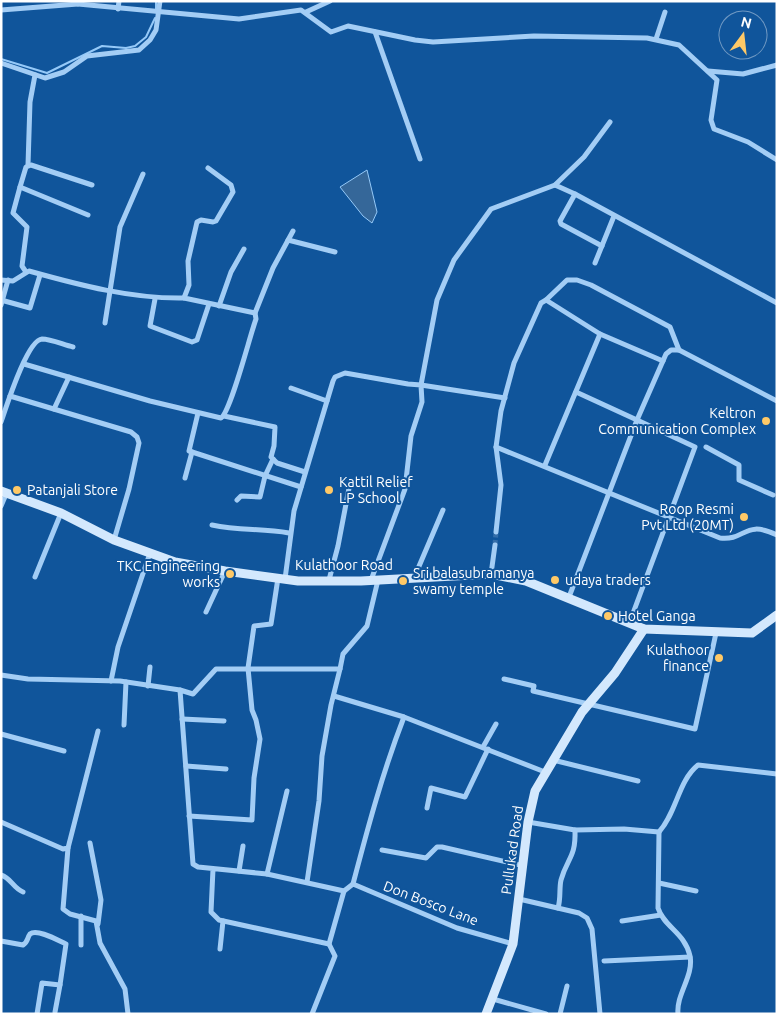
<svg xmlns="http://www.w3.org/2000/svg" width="778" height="1015" font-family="Ubuntu,sans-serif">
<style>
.water{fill:#356799;stroke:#95c9f8}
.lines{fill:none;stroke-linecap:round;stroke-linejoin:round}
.stream{stroke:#95c9f8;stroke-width:2}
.street-tunnel{stroke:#346eaa;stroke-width:5;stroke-dasharray:5 2.5;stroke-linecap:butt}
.street{stroke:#a3cdf5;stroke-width:5}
.secondary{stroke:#d3e8fd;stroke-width:9}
.poi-dot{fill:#ffc967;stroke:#10559b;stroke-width:2}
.labels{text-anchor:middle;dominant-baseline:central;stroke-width:4;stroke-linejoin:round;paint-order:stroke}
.poi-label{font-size:14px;fill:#fff;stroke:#10559b;text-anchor:start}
.street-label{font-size:14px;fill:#fff;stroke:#10559b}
</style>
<rect width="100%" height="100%" fill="#10559b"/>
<path class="water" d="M367,170l10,42 -5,11 -9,-7 -23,-29z"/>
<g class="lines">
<g class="stream">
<path d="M156,11v-10"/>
<path d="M1,59l46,14 55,-27 24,2 9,-2 11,-9 9,-19"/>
</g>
<path class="street-tunnel" d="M495,545l1,-13"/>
<g class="street">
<path d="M78,4l161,15 62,-9 30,22 17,-6 67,14 18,2 101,-6 113,2 32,7 38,35 -6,40 3,9 34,13 29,18"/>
<path d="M118,9l1,-8"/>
<path d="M1,10l77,-6v-3"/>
<path d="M306,12l24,-11"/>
<path d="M375,32l45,127"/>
<path d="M656,39l9,-27"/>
<path d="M1,63l44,15 19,-6 23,-16 52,-6 11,-10 6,-10 4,-29"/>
<path d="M708,71l35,3 34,-9"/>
<path d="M28,165l2,-63 5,-27"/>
<path d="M208,168l23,17 2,7 -17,29 -3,1 -12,-2 -4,2 -9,39 1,24 -5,13 71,15 18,-45 20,-37"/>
<path d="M555,185l29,-28 26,-35"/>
<path d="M20,187l-7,26 14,14 -5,39 4,6"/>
<path d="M575,194l-15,27 1,3 41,22"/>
<path d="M88,215l-68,-28 6,-20 5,-2 61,20"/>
<path d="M288,240l47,12"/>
<path d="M595,263l19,-47"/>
<path d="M1,280l12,1 16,-10c50,14 103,28 155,27"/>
<path d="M155,299l-5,27 42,16 5,-2 12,-36"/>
<path d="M1,300l29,8 10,-33"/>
<path d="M546,300l21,-20h10l14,5 79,42 9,23"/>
<path d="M1,305l7,-25"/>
<path d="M219,306l12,-34 13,-23"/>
<path d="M105,323l15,-96 23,-53"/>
<path d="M24,364l126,37 71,17c10,-7 29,-83 35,-99l-1,-6"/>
<path d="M291,388l36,13"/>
<path d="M576,392l61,28 29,-66 5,-4h8l98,51"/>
<path d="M10,396l121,36 6,5 2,6 -10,46 -15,51"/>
<path d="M505,398l-84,-13 16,-85 17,-40 37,-51 64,-24 20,9 202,109"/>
<path d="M54,409l15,-32"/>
<path d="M198,413l-9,38 112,36"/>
<path d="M224,416l51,11 -1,19 -3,11 6,6 28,9"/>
<path d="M1,422c5,-14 26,-82 41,-83 9,0 22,6 31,8"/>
<path d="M496,447l224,91c26,3 24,-19 57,-3"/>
<path d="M706,447l33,18v15l34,15"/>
<path d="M545,465l55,-131"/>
<path d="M185,478l7,-26"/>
<path d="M237,500l4,-4 19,1 5,-21 8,-17"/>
<path d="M1,506l6,-14"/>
<path d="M212,525c27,6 50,3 77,8"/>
<path d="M496,532l5,-47 -5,-38 5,-36 13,-48 27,-60 5,-3 54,34 63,27"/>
<path d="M491,574l4,-29"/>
<path d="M35,577l26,-64"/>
<path d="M414,578l29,-68"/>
<path d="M285,579l9,-68 39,-130 2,-4 10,-4 63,11 13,1 1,17 -11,34 -6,53 -34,91"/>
<path d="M329,580l9,-34 12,-63"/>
<path d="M569,597l68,-177 58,27 -66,177"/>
<path d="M206,612l19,-41"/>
<path d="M1,675l27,4 92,2 60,9"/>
<path d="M504,679l30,7 -1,5 162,38 21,-96"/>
<path d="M111,681l7,-34 32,-94"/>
<path d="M148,686l2,-19"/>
<path d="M334,696l70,21 141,55"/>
<path d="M182,719l42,2"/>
<path d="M124,725l2,-43"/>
<path d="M1,734l63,17"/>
<path d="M483,747l13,-23"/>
<path d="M553,760l85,21"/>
<path d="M186,766l40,3"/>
<path d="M427,808l4,-20 34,9 23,-48"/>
<path d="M189,816l63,4 2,-42 6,-39 -4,-19 -4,-10 -4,-42 6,-42 17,-2 7,-46"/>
<path d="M1,822l62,27 5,-1 30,-117"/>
<path d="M528,822l47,8 49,-1 35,3c18,-20 19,-51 39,-67l79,9"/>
<path d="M659,832l-1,76c6,19 27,25 32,48 4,20 -14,38 -12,58"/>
<path d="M90,843l11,57 -3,24"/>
<path d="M68,848l-5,61 7,5 26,7 4,22 25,46 3,25"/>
<path d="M382,850l44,8 11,-11h5l82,19"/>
<path d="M213,869l-2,43 8,8 110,24 15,-53 -77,-17 -69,-7 -5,-3 -13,-174 13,4 23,-25h124l3,-15 24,-28 11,-46"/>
<path d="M239,871l4,-25"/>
<path d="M267,874l20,-83"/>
<path d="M1,875c10,3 12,13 22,17"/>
<path d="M307,882l12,-81 3,-45 9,-51 9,-36"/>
<path d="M659,883l37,8"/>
<path d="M353,884c15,-57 30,-113 51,-167"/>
<path d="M344,891l9,-7 104,44 56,16"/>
<path d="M519,899l60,14 8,5 5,11 8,85"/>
<path d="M558,908c3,-10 1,-19 3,-28 6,-22 15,-22 14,-50"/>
<path d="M81,916v29"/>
<path d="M622,921l39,-6"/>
<path d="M1,941l22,4c5,-3 4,-7 7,-11 7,-6 29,7 36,10l-6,41 -18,-2 -5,31"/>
<path d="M220,949l3,-28"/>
<path d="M604,961l86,-4"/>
<path d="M493,999l53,15"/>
<path d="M55,1012l5,-27"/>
<path d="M312,1014l23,-58 -6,-12"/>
<path d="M560,1014l7,-28"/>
</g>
<g class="secondary">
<path d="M1,491l60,22 53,27 36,13 25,9 50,9 73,10h63l130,-7 35,7 118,48 108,4 25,-18"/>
<path d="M486,1014l27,-70 15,-122 7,-31 47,-79 33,-39 29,-44"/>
</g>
</g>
<g class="poi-dot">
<circle cx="766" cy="421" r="5"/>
<circle cx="17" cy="490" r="5"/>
<circle cx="329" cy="490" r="5"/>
<circle cx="744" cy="517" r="5"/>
<circle cx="230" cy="574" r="5"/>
<circle cx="555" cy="580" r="5"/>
<circle cx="403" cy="581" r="5"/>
<circle cx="608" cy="616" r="5"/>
<circle cx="719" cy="658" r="5"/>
</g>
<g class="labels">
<g class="poi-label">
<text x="756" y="413" text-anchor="end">Keltron<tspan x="756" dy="16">Communication Complex</tspan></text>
<text x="339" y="482">Kattil Relief<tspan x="339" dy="16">LP School</tspan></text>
<text x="27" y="490">Patanjali Store</text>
<text x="734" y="509" text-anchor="end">Roop Resmi<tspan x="734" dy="16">Pvt Ltd (20MT)</tspan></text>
<text x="220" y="566" text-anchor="end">TKC Engineering<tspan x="220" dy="16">works</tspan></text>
<text x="413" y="573">Sri balasubramanya<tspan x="413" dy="16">swamy temple</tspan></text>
<text x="565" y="580">udaya traders</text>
<text x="618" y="616">Hotel Ganga</text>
<text x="709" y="650" text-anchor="end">Kulathoor<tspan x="709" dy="16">finance</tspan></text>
</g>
<g class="street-label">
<text x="344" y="565">Kulathoor Road</text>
<text transform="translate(512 850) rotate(-82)">Pullukad Road</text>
<text transform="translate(431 903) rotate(21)">Don Bosco Lane</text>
</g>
</g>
<rect width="778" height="1015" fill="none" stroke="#ffffff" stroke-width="5"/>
<g transform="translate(743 35) rotate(15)"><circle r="24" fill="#10559b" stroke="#7099c3"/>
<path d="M0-4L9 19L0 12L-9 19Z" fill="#ffc967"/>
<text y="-8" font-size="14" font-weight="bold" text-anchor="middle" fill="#ffffff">N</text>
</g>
</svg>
